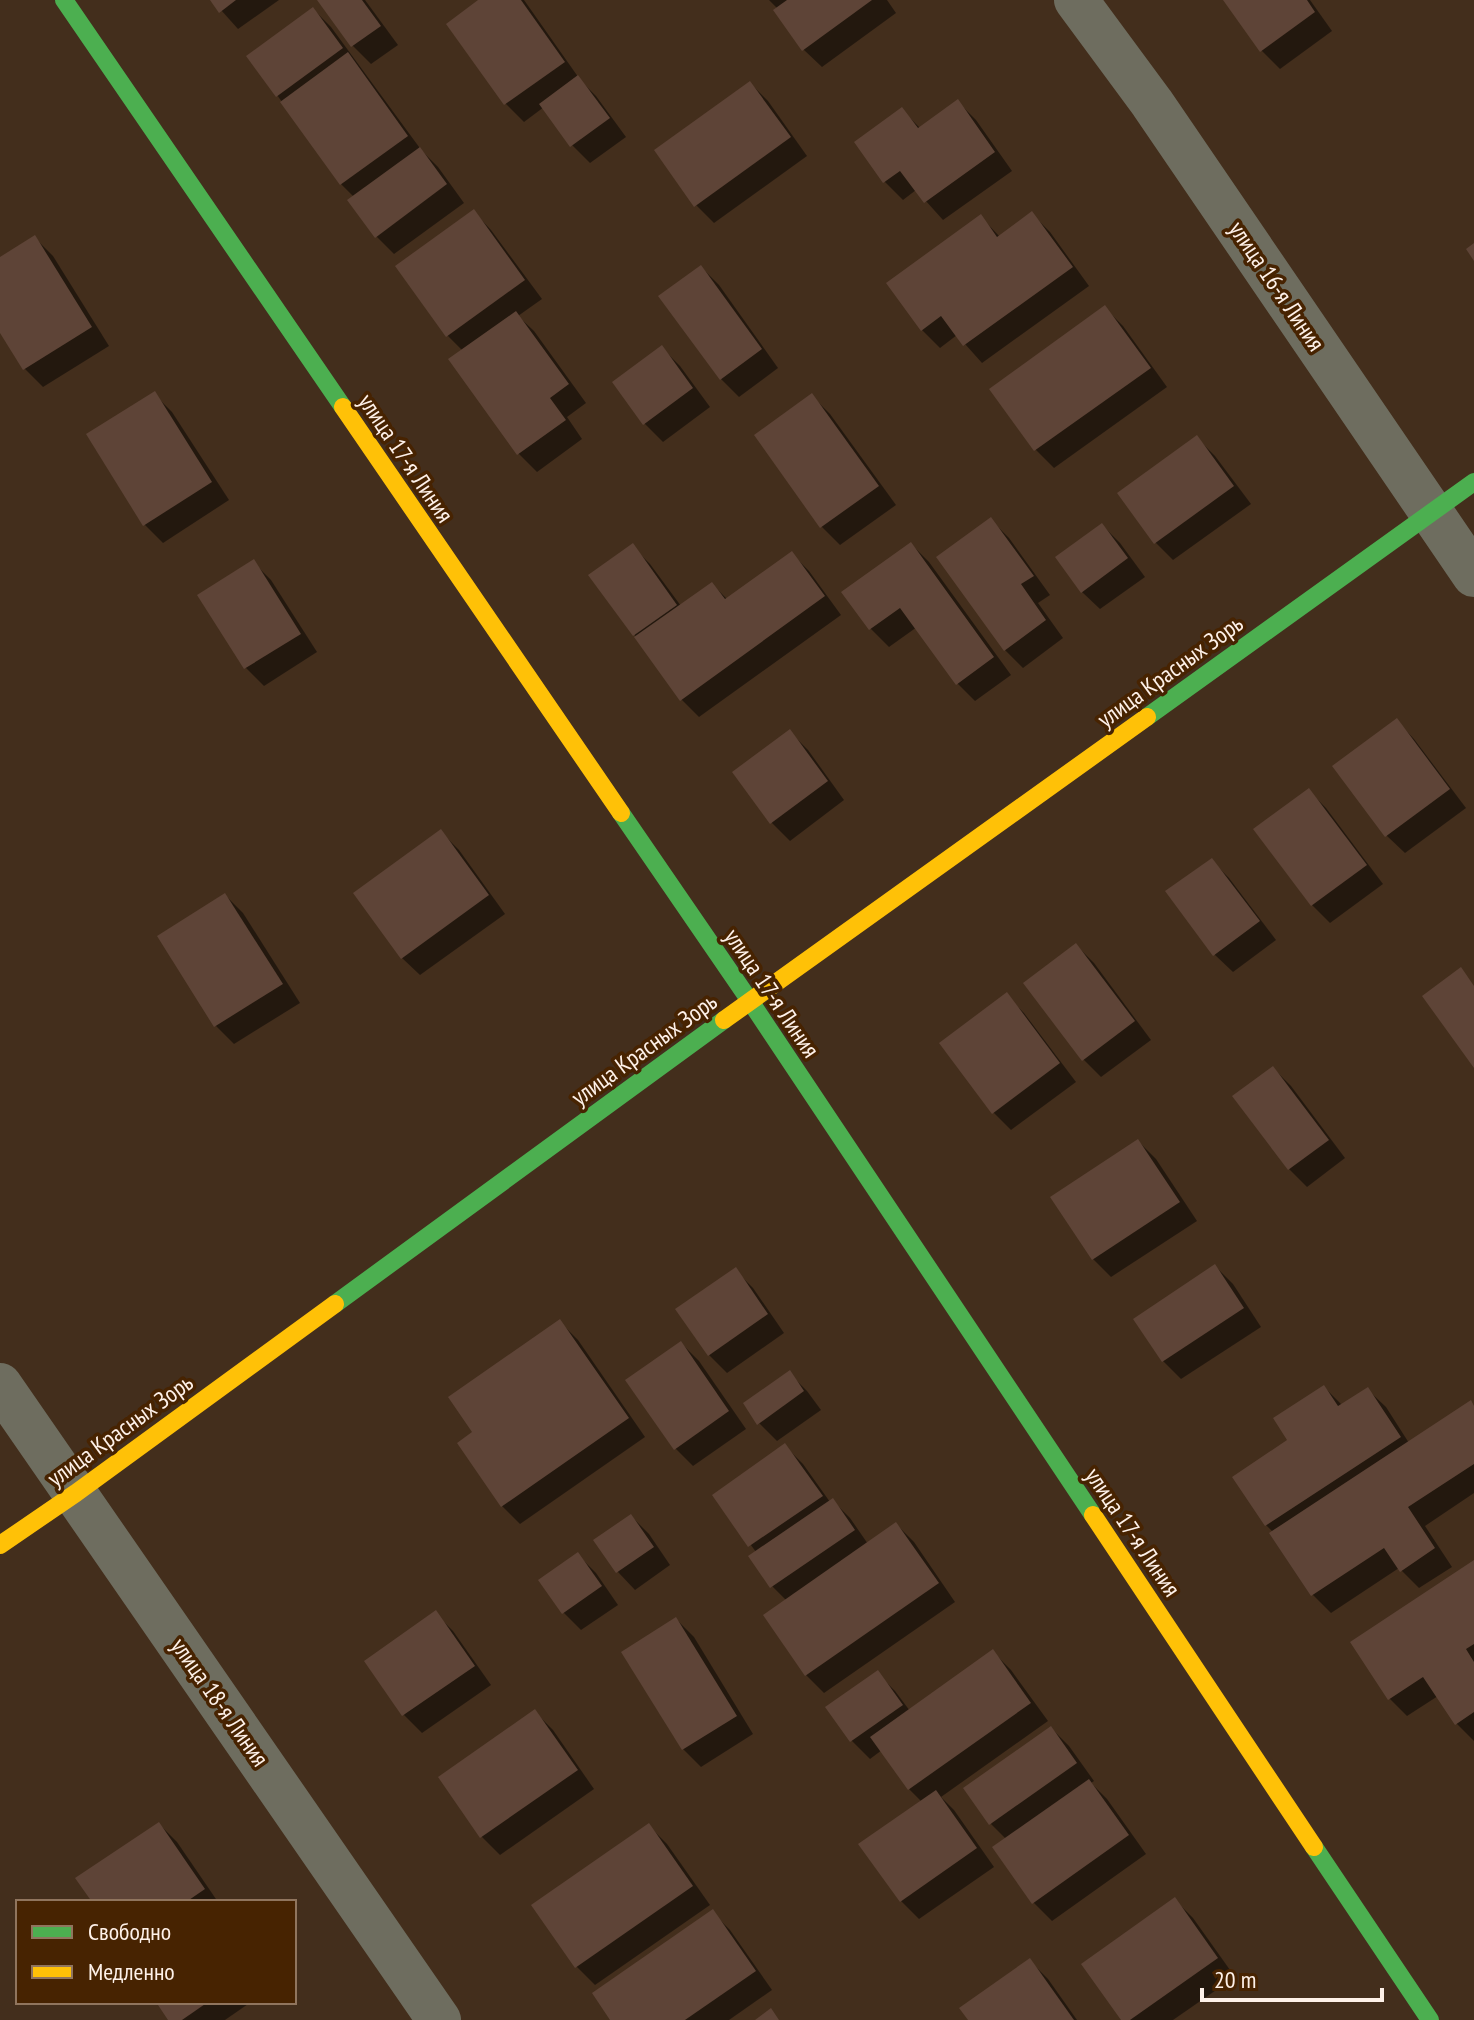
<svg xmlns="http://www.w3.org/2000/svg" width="1474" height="2020" font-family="'PT Sans Narrow',sans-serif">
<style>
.shadow{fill:#0007}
.building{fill:#5e4437}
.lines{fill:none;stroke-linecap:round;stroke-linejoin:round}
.street{stroke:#6e6d5f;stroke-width:44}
.fast{stroke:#4caf50;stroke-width:18}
.slow{stroke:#ffc107;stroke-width:18}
.labels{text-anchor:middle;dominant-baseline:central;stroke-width:7;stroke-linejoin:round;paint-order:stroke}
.street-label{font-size:24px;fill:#fef1e9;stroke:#472301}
</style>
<rect width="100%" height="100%" fill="#432e1c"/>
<g class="shadow">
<path d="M212,0h67l-41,29z"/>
<path d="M320,0h45l33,45 -27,19 -18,-18z"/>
<path d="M481,0h43l57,81 15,15 30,41 -36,26 -18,-18 -28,-38 -20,15 -18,-18 -58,-80z"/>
<path d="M769,0h118l9,13 -74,54 -18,-17 -26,-41z"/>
<path d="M1225,0h85l22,31 -52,38 -18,-18z"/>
<path d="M313,9l18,18 91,124 16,16 26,36 -70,51 -18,-18 -22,-39 -13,-13 -92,-128z"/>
<path d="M750,83l18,18 39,55 -93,67 -18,-18z"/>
<path d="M958,102l18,18 36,51 -69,49 -27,-30 -13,10 -18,-18 17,-72 19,19z"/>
<path d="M474,212l17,18 51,69 -24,17 16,15 52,72 -19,14 15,22 -45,33 -18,-18 -68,-94 12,-9 -15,-15 -50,-69z"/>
<path d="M1032,214l18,18 39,54 -107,77 -25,-28 -17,13 -18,-18 59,-113 19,20z"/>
<path d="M35,238l18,18 56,90 -66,41 -18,-18 -25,-39v-70z"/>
<path d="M701,267l18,18 59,83 -39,29 -18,-18z"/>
<path d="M1105,308l18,18 44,61 -113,81 -18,-18 -44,-60z"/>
<path d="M662,348l18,18 30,41 -47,35 -18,-18 -30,-42z"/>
<path d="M154,394l18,18 57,88 -66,43 -18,-18z"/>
<path d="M812,396l18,18 66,91 -56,40 -18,-18 -66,-91z"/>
<path d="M1197,438l18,18 36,48 -78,56 -18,-18z"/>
<path d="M991,520l18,18 41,57 -12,8 25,35 -40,30 -18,-18z"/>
<path d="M1102,525l18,18 25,34 -45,32 -18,-17z"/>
<path d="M911,544l18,18 82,113 -36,26 -18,-18 -40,-56 -28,20 -18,-18 -27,-37z"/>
<path d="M632,546l18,18 31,42 31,-22 15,15 64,-46 18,18 32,44 -142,102 -18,-18 -47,-65z"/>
<path d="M253,562l18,18 46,72 -53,34 -18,-18 -46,-72z"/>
<path d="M1397,721l17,18 52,69 -61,45 -18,-17z"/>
<path d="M790,732l18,18 36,50 -54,41 -18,-18z"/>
<path d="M1308,790l18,18 57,76 -53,39 -18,-18 -56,-75z"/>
<path d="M441,832l18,18 46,64 -85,61 -18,-17z"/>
<path d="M1211,860l18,18 47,62 -43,32 -18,-17z"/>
<path d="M225,895l18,18 57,90 -66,41 -18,-18 -57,-89z"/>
<path d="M1076,945l18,18 57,77 -50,37 -18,-18z"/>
<path d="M1006,995l18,18 52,69 -65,48 -18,-18z"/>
<path d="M1273,1068l18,18 54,72 -38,29 -18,-18z"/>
<path d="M1138,1141l18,18 41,62 -86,56 -18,-18z"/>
<path d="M1215,1266l18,18 28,43 -80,52 -18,-18z"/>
<path d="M735,1270l18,18 31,45 -57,40 -18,-18z"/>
<path d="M560,1322l18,18 67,97 -125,87 -18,-18 -27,-73z"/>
<path d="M681,1343l18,18 47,68 -53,37 -18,-18z"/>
<path d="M789,1373l18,18 14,19 -44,31 -18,-18z"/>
<path d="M1324,1387l19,19 25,-16 18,17 23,36 65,-36v86l-49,33 27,41 -33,21 -20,-20 -68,45 -18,-18 -40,-63 -7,-7 24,-84z"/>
<path d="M785,1446l18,18 27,38 2,-2 18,18 18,26 28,-20 18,18 41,60 -131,91 -18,-18 -19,-74 -15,-15 -16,-34 -42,-57z"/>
<path d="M631,1516l18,18 21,31 -35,25 -17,-18z"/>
<path d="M578,1555l18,18 22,32 -37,25 -18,-18z"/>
<path d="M1474,1562v179l-18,-18 -18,-27 -31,20 -18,-18z"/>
<path d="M435,1613l18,18 38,54 -69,48 -18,-18z"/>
<path d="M676,1619l18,18 59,97 -52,33 -18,-18z"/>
<path d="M993,1652l18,18 37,51 -107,76 13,13 40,57 -75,52 -18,-18 21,-99 -13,-13 -27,-39 -12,9 -18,-18 -24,-33 49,-35 18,18 15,20z"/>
<path d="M535,1712l18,18 41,59 -94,66 -18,-18 -41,-59z"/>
<path d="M1051,1728l18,18 25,35 -3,2 16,16 39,55 -94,67 -18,-18 -27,-63 -16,-16z"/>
<path d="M159,1824l18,18 41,60h-124z"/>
<path d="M649,1826l18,18 43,61 -115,80 -18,-18 -43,-62z"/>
<path d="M1175,1900l18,18 42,59 -62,43h-49z"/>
<path d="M712,1912l18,18 42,60 -43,30h-116z"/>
<path d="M1030,1961l18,18 29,41h-107z"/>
<path d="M158,2002h93l-26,18h-55z"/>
</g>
<g class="building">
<path d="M210,0h26l-17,13z"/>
<path d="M317,0h45l19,26 -30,21z"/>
<path d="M478,0h43l44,62 -61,43 -58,-81z"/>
<path d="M787,0h85l-70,51 -29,-41z"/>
<path d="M1223,0h84l8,12 -55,40z"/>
<path d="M313,7l30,41 -67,49 -30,-41z"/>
<path d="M348,52l60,84 -68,49 -60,-83z"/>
<path d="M578,75l32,43 -40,29 -31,-43z"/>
<path d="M750,81l41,56 -97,70 -40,-57z"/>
<path d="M958,99l37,53 -71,51 -24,-32 -17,12 -29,-41 48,-35 16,21z"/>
<path d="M420,147l27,37 -72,54 -28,-38z"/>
<path d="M474,209l51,71 -79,57 -51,-71z"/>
<path d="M1032,211l41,56 -110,79 -22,-30 -20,15 -35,-48 95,-69 16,23z"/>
<path d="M35,235l57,92 -69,43 -23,-37v-76z"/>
<path d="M1474,243v18l-8,-12z"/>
<path d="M701,265l61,84 -42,31 -62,-84z"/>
<path d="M1105,305l46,63 -117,83 -45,-62z"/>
<path d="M516,311l53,73 -19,14 16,22 -49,35 -69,-96z"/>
<path d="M662,345l31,43 -50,37 -31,-43z"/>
<path d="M155,391l57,91 -69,44 -57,-92z"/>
<path d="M812,393l67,93 -59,42 -66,-93z"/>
<path d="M1197,435l37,51 -80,58 -37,-51z"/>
<path d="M991,517l43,59 -13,8 25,36 -42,31 -68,-94z"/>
<path d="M1102,523l26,35 -47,35 -26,-36z"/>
<path d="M911,542l83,115 -38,28 -56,-77 -31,22 -28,-38z"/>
<path d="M633,543l44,62 -44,31 -45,-61z"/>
<path d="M792,551l33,45 -145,105 -46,-64 78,-55 13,17z"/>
<path d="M254,559l47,75 -57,35 -47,-74z"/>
<path d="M1397,718l53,71 -65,48 -53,-71z"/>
<path d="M790,729l38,52 -58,43 -38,-52z"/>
<path d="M1309,788l58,77 -56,41 -58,-77z"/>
<path d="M441,829l48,66 -88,64 -48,-66z"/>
<path d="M1212,858l48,63 -47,35 -48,-65z"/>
<path d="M225,893l58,91 -69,43 -57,-91z"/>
<path d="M1076,943l59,78 -53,40 -59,-78z"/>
<path d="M1461,967l13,19v82l-52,-72z"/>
<path d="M1007,992l53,71 -68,51 -53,-71z"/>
<path d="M1273,1066l56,74 -41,30 -56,-74z"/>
<path d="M1138,1139l42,63 -88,58 -42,-63z"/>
<path d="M1215,1264l29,44 -82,54 -29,-43z"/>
<path d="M736,1267l32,47 -60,42 -33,-47z"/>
<path d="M560,1319l69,99 -128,89 -44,-64 15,-11 -24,-35z"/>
<path d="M681,1341l48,70 -55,39 -49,-70z"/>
<path d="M790,1370l14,21 -47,34 -14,-22z"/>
<path d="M1324,1385l14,21 30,-19 33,50 -136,89 -33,-49 55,-37 -14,-22z"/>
<path d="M1471,1400l3,6v58l-66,43 27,41 -35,24 -16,-24 -73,48 -42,-63z"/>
<path d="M785,1443l38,53 -75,51 -36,-52z"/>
<path d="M833,1498l22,32 -85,58 -22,-32z"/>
<path d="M631,1514l23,33 -38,26 -23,-33z"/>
<path d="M896,1522l43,61 -134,93 -42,-61z"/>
<path d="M578,1552l24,34 -40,28 -24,-34z"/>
<path d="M1474,1560v84l-8,5 8,13v50l-19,13 -32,-48 -35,23 -38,-58z"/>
<path d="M436,1610l39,56 -73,50 -38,-55z"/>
<path d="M676,1617l61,99 -55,34 -61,-98z"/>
<path d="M993,1649l38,54 -123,87 -38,-53z"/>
<path d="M878,1670l25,35 -53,37 -25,-35z"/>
<path d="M535,1709l43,61 -98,68 -42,-61z"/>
<path d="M1051,1726l26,37 -88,62 -26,-37z"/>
<path d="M1089,1779l40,56 -97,69 -40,-57z"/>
<path d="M936,1790l41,58 -77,54 -42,-58z"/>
<path d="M159,1822l46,67 -19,13h-94l-17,-24z"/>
<path d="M649,1823l44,63 -118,82 -44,-63z"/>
<path d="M1175,1897l43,61 -88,62h-9l-40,-56z"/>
<path d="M713,1909l43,62 -71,49h-75l-18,-27z"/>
<path d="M1030,1958l44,62h-106l-9,-12z"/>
<path d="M156,2002h52l-26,18h-14z"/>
<path d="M771,2008l8,12h-24z"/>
</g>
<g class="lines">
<g class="street">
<path d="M1076,0l76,103 322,472"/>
<path d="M0,1385l439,635"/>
</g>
<g class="fast">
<path d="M64,0l279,407"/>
<path d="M1147,717l327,-235"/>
<path d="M621,813l129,188 343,514"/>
<path d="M335,1304l389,-284"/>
<path d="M1314,1847l116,173"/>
</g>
<g class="slow">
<path d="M343,407l278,406"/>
<path d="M724,1020l423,-303"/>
<path d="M1093,1515l221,332"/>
<path d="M0,1545l76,-52 259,-189"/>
</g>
</g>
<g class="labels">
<g class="street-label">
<text transform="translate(1277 286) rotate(56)">улица 16-я Линия</text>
<text transform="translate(406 458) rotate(56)">улица 17-я Линия</text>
<text transform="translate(1170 671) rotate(-36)">улица Красных Зорь</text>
<text transform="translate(772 993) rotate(56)">улица 17-я Линия</text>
<text transform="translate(644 1049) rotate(-36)">улица Красных Зорь</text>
<text transform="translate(120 1430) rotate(-36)">улица Красных Зорь</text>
<text transform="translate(1133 1532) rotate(56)">улица 17-я Линия</text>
<text transform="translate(220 1702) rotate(55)">улица 18-я Линия</text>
</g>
</g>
<rect x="16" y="1900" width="280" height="104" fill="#472301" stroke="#90755e" stroke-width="2"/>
<rect x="32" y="1926" width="40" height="12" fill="#4caf50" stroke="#90755e" stroke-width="2"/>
<text x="88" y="1940" font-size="24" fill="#fef1e9">Свободно</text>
<rect x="32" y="1966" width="40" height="12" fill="#ffc107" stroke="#90755e" stroke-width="2"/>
<text x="88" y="1980" font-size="24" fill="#fef1e9">Медленно</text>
<path d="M1202 1988v12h180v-12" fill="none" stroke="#fef1e9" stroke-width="4"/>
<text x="1214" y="1988" font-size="24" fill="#fef1e9" stroke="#472301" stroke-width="6" paint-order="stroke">20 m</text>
</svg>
